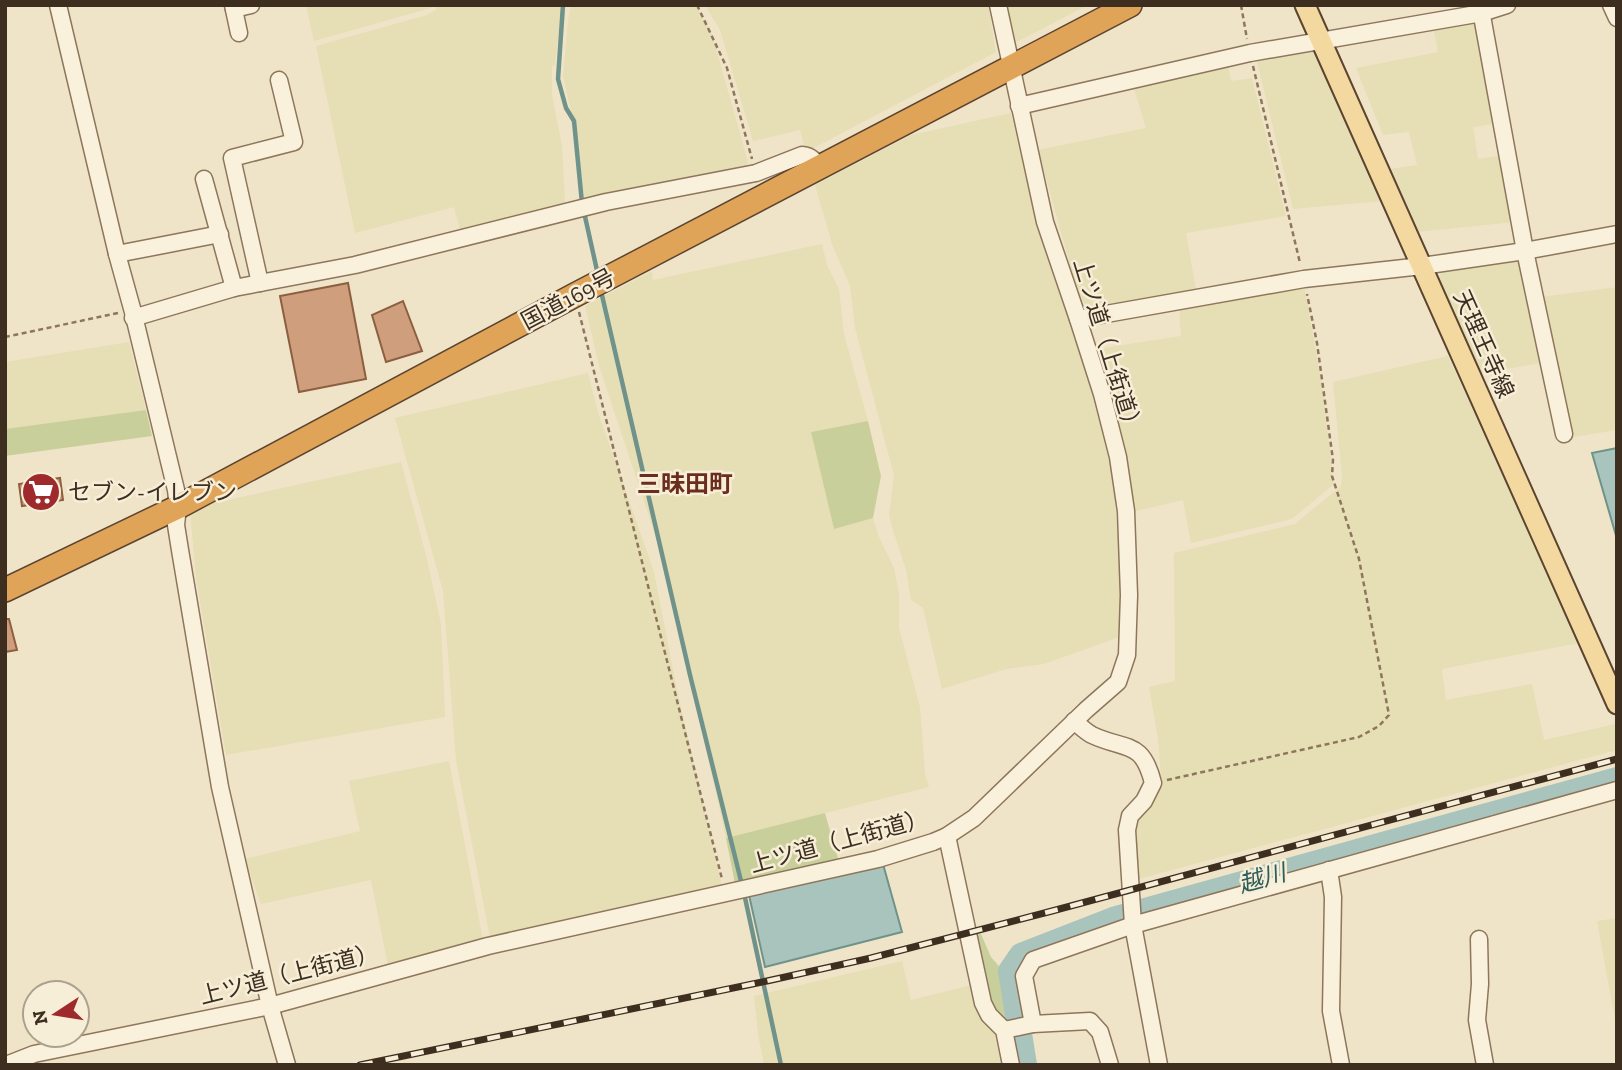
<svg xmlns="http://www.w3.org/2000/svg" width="1622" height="1070" font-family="'Zilla Slab','Noto Sans JP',serif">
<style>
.farmland{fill:#e6deb5}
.green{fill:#c9cf9b}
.water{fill:#a9c4bc;stroke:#6f938a;stroke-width:2}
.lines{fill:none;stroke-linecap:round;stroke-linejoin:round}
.stream{stroke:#6f938a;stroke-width:4.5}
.river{stroke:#a9c4bc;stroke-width:24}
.building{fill:#cf9f7d;stroke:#8d5f41;stroke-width:2}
.minor-casing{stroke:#8d765c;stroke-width:19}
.major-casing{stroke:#5b4430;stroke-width:23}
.highway-casing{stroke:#5b4430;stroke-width:26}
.path{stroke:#8d765c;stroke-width:2.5;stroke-dasharray:5 3.5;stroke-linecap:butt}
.minor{stroke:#faf1dc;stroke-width:16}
.major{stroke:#f3d9a0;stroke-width:19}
.highway{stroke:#e0a458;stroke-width:23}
.rail-casing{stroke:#3d2e20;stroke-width:7}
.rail{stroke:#f7eed8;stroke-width:4.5;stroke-dasharray:13;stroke-linecap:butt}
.labels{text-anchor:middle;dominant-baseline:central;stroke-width:5;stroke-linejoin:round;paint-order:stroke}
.street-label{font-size:23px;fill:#3d2e20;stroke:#f7eed8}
.poi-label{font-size:23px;fill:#3d2e20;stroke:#f7eed8;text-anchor:start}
.neighbourhood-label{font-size:24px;font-weight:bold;fill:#6b2e1e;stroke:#f7eed8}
.water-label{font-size:24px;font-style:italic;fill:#2f5d5a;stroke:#f7eed8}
</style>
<rect width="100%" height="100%" fill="#f0e4c8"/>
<g class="farmland">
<path d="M306,5h125v3l-117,33z"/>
<path d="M435,5h127l-7,60 -3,1v29l10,51 3,57 -105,27 -6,-23 -99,26 -39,-187 111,-31 9,-5z"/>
<path d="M571,5h124l17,29 36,128 -2,4 -162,36 -6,-59 -15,-67 5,-56z"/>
<path d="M705,5h283l8,47 -190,100 -6,-22 -47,11 -33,-111z"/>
<path d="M1006,5h82l-75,39z"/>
<path d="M1481,17l18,106 -26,4 5,32 26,-4 11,67 -98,10 -28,-63 28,-4 -8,-33 -26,3 -27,-67 82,-16 -5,-26z"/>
<path d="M1312,49l4,2 66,150 -89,8 -36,-147 1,-3z"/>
<path d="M1227,60l4,21 21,-3 34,138 -100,17 10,57 -105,19 -9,-8 -9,-26 -35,-125 108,-22 -14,-46z"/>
<path d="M1011,113l23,98 58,178 21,90 7,82 2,75 -78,28 -38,5 -64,20 -19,-81 -12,-8 -5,-30 -14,-43 -3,-12 5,-39 -2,-8 -37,-140 -5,-42 -18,-42 -17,-59 96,-50z"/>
<path d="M822,244l5,21 12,24 5,45 24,87 -57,11 23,97 39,-11 6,19 15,31 5,26v34l21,79 5,67 4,13 -203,51 -64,-283 -63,-189 -14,-60 67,-35 1,9z"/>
<path d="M1521,259l24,103 -65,12 -43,-94 7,-12z"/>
<path d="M1304,285l18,100 12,99 -42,35 -101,24 -8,-43 -51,12 -5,-50 -31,-113 85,-13 -2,-29z"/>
<path d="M1617,287v143l-43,7 -21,-80 -12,-60z"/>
<path d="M129,342l17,68 -141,19v-67z"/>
<path d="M1448,356l131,287 -137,26 4,31 86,-16 12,56 71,-16 2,4v22l-478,129 -4,-24 1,-35 22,-26 3,-14 -3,-42 -9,-51 26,-6 -1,-128 121,-29 46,-38 1,-9 -9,-95z"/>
<path d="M588,373l10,39 56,160 23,118 45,197 -232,51 -34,-178 -13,-169 -48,-173z"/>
<path d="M401,462l26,97 14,65 4,93 -219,38 -30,-177 -6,-66 15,-7z"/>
<path d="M449,761l34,179 -95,26 -17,-86 -110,24 -16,-45 115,-28 -11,-50z"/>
<path d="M1617,918v113l-20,-110z"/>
<path d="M902,961l9,39 65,-16 17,43 8,38h-237l-6,-31 -4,-38z"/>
</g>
<g class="green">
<path d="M146,410l6,26 -147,20v-27z"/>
<path d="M868,421l13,55 -8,42 -39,11 -23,-97z"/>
<path d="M825,813l14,49 -104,22 -9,-46z"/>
<path d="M981,934l10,23 20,23 7,46 -28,-12 -21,-78z"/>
</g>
<g class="water">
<path d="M1617,448v91l-25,-86z"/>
<path d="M883,864l19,68 -137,35 -16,-72z"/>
</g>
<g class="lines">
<g class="stream">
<path d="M563,5l-5,74 8,29 8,13 8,82"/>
<path d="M584,212l14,63"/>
<path d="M601,291l89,384 52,210"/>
<path d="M744,893l37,172"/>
</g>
<path class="river" d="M1025,1065l-15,-94 11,-16 95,-37 501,-139"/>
</g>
<g class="building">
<path d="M348,283l18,96 -67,13 -19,-96z"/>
<path d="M403,301l19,50 -36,11 -14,-47z"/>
<path d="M60,478l3,22 -41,6 -3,-22z"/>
<path d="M5,619h4l8,31 -12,2z"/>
</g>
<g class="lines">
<defs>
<g id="minor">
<path d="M58,5l59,249 16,58 43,178 2,17 -2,18 4,25 40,237 50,219 17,59"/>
<path d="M233,5l6,28"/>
<path d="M1480,5l45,246 39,183"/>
<path d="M1611,5l6,13"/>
<path d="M234,9l17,-4"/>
<path d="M1019,106l231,-53 232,-40 25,-8"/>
<path d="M204,179l30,109"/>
<path d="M117,254l103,-20"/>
<path d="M260,283l-28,-125 62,-16 -15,-62"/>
<path d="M133,318l101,-30 121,-23 251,-63 150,-29 46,-18c10,1 12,5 17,14"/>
<path d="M1078,319l226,-40 118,-13 103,-15 92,-17"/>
<path d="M1074,721c6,5 12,11 18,14 34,16 50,4 61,48l-9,18 -14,15 -3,14 6,95 26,140"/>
<path d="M947,836l36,167 6,12 15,15 7,35"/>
<path d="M1329,870l4,27 -2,114 10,54"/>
<path d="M1479,939l1,45 -3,36 8,45"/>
<path d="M1033,1024l-9,-48 9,-16 100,-35 484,-135"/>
<path d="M1004,1030l29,-6 57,-3 10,11 10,33"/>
<path d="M6,1065l28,-11 236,-48 218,-60 390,-87 55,-17 14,-6 27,-18 112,-108 32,-28 9,-27 2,-60 -3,-84 -8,-54 -16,-63 -24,-75 -33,-97 -47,-217"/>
</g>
<path id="major" d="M1305,5l312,699"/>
<path id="highway" d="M5,590l173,-83 397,-212 555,-290"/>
</defs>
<use href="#minor" class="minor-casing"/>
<use href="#major" class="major-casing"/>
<use href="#highway" class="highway-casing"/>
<g class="path">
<path d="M697,5l30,63 25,91"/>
<path d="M1241,5l6,34"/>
<path d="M1253,66l47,197"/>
<path d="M579,312l143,567"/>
<path d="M5,337l113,-24"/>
<path d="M1167,780l192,-43 20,-11 10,-11 -30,-156 -27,-83 1,-16 -16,-117 -10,-49"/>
</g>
<use href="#minor" class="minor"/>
<use href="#major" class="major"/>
<use href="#highway" class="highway"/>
<defs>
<path id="rail" d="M360,1065l407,-84 104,-23 181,-47 565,-152"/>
</defs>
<use href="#rail" class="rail-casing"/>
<use href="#rail" class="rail"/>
</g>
<defs>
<symbol id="supermarket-disc" viewBox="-11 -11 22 22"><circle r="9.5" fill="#9e2a2b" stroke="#f7eed8"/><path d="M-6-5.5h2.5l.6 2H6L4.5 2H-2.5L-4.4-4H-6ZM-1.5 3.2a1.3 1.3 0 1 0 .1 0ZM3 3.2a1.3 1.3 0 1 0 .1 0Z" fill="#fff"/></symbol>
</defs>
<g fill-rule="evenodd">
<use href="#supermarket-disc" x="19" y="470" width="44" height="44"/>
</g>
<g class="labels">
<g class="street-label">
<text transform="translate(568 299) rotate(-28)">国道169号</text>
<text transform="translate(1484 344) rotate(66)">天理王寺線</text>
<text transform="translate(1108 347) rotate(73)">上ツ道（上街道）</text>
<text transform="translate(839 841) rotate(-15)">上ツ道（上街道）</text>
<text transform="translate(289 974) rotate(-14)">上ツ道（上街道）</text>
</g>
<g class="poi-label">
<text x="68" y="492">セブン-イレブン</text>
</g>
<g class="neighbourhood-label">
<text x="685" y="483">三昧田町</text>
</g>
<g class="water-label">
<text transform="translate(1262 878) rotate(-16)">越川</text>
</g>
</g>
<rect width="1622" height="1070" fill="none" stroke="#3d2e20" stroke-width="14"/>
<g transform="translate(56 1014) rotate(258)"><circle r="33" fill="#f7eed8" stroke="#ada18e" stroke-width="2"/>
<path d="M0-5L12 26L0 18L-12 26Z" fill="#9e2a2b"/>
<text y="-10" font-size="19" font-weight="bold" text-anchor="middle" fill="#3d2e20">N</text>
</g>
</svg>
